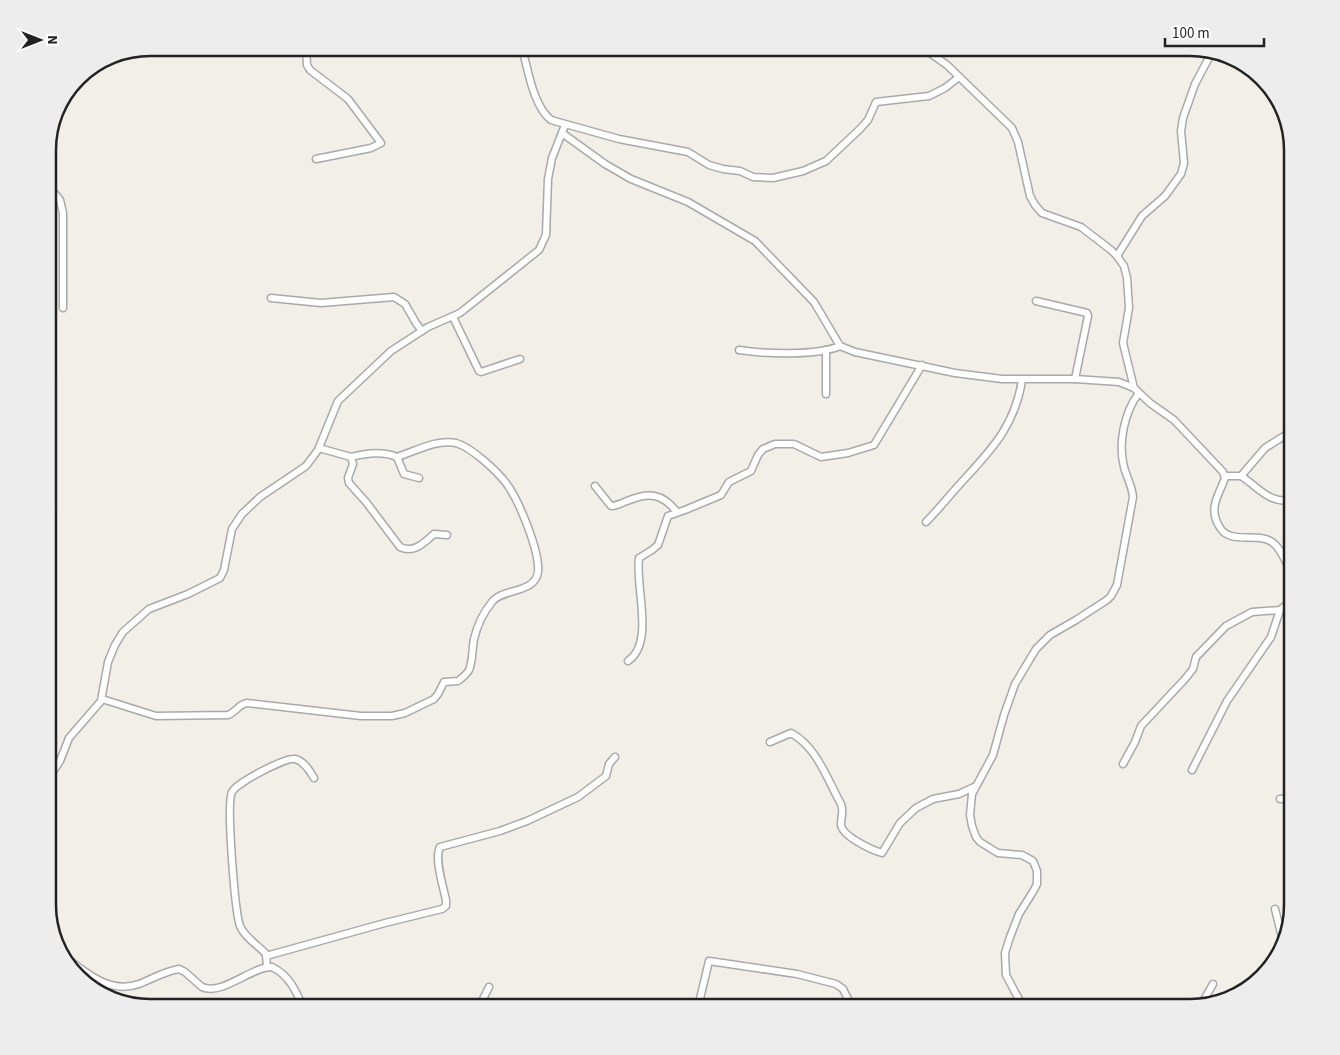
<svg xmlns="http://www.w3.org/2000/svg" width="1340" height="1055" font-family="'Source Sans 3',sans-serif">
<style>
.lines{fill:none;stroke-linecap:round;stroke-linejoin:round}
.minor-casing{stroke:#a9a9a9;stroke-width:9}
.minor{stroke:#fff;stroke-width:6}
.rim{fill:none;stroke:#222;stroke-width:2.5}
</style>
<rect width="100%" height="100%" fill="#f2efe9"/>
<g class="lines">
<defs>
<g id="minor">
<path d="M306,48l1,17 3,5 38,29 33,44 -10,5 -55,11"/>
<path d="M522,48c6,21 11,58 29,72l68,19 69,13 21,13 14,4 17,2 13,6 20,1 30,-7 23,-10 34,-32 8,-9 8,-18 53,-6 16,-8 14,-11"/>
<path d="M923,48l24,17 65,63 6,14 12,54 5,9 7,8 39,14 30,23 6,6 7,10 3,12 2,30 -6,35 11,45"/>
<path d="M562,133l43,31 26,15 57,23 67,39 59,61 26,44 15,6 100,21 47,6h73l44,3 15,6 16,15 24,17 49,52 2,6c-6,17 -17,30 -6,48 10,20 37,5 53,16 10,7 15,23 20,33"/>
<path d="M48,185l12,15 3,13v95"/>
<path d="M1117,256l25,-40 23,-20 16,-22 3,-11 -3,-32 2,-13 12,-34 17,-32"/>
<path d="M271,298l50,5 73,-6 11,7 11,19 6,8"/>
<path d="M1036,301l51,12 1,3 -13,63"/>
<path d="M453,317l26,54 2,1 39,-13"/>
<path d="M739,350c26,4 77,6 101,-4"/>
<path d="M826,350v44"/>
<path d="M1292,416v-7"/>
<path d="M319,448l32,9 2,7 -5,14 1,5 17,19 34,45c14,7 25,-5 34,-13l13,1"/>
<path d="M351,457c15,-4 32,-6 46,0l7,17 15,4"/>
<path d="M1225,476h16l24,-28 27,-17"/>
<path d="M1241,476c16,10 30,30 51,23"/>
<path d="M595,486l16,20c6,0 10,-3 16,-5 22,-9 35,-8 50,11"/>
<path d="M926,522c12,-12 22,-25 34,-38 30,-33 55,-57 62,-104"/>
<path d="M628,661c27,-18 7,-74 11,-103l13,-8 6,-5 10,-29 17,-6 36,-15 8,-13 22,-11 7,-16 5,-6 12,-5h19l27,13 27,-4 26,-8 48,-80"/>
<path d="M102,699l54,17 72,-1c8,-3 11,-11 19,-12l114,13h31l13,-3 29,-14 4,-5 6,-12 14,-1c4,-3 9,-7 11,-11 4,-9 3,-21 5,-31 3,-13 9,-26 18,-37 10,-14 43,-8 46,-30 2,-20 -19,-72 -32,-89 -9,-12 -35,-36 -50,-40 -20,-4 -40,8 -59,14"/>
<path d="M770,742l21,-9c26,14 36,46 50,71 3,7 0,12 0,20 0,12 31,26 41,29l18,-30 16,-15 17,-9 26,-5 15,-7"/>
<path d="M1123,764l12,-22 6,-16 44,-47 8,-10 3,-12 30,-31 26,-14 28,-2 12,-10"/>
<path d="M1192,770l35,-69 44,-64 9,-27"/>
<path d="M48,779l12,-18 9,-23 32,-37 7,-39 7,-17 8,-13 26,-23 39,-15 32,-16 4,-8 8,-41 10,-15 18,-17 46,-31 12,-16 20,-49 53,-50 37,-24 32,-14 79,-63 7,-15 2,-56 4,-21 13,-33"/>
<path d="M1280,799l12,-1"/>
<path d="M1275,909l9,36"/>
<path d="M60,953c23,17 48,42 79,31 13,-5 26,-13 40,-15l6,3 17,15c21,9 50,-21 70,-20 17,8 24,24 31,40"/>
<path d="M266,956l119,-33 57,-14 4,-3v-6c-3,-14 -12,-42 -6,-53l60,-16 27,-10 51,-24 28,-21 3,-12 6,-7"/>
<path d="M267,967l-1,-13c-8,-9 -21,-16 -26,-28 -5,-14 -14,-123 -8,-134 3,-8 53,-35 63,-33 9,2 15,12 19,19"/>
<path d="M81,980l6,-7"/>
<path d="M1201,1005l12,-21"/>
<path d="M479,1007l10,-20"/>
<path d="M698,1007l11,-46 88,13 39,10 7,5 7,14 5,4"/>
<path d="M1023,1007l-17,-32 -1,-22 5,-16 9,-23 15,-24 3,-6v-13l-4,-10 -11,-6 -24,-2 -18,-11 -4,-5 -4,-11 -2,-11 2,-21 21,-39 11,-40 11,-31 21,-35 14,-14 26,-15 31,-20 4,-4 6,-11 16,-88c-1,-11 -6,-19 -9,-30 -6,-23 0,-55 15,-74"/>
</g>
</defs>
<use href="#minor" class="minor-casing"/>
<use href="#minor" class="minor"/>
</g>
<path d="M0 0H1340V1055H0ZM150 56H1190A94 94 0 0 1 1284 150V905A94 94 0 0 1 1190 999H150A94 94 0 0 1 56 905V150A94 94 0 0 1 150 56Z" fill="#ededed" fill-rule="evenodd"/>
<path class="rim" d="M150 56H1190A94 94 0 0 1 1284 150V905A94 94 0 0 1 1190 999H150A94 94 0 0 1 56 905V150A94 94 0 0 1 150 56Z"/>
<g transform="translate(40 40) rotate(90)" stroke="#ffffff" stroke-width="4" paint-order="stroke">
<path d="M0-4L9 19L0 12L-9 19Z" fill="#222222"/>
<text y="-8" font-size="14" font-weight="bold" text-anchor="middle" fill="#222222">N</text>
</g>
<path d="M1165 38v8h99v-8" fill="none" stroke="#222222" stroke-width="2.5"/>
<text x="1172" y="38" font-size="15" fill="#222222" stroke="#ffffff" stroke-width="4" paint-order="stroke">100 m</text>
</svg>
